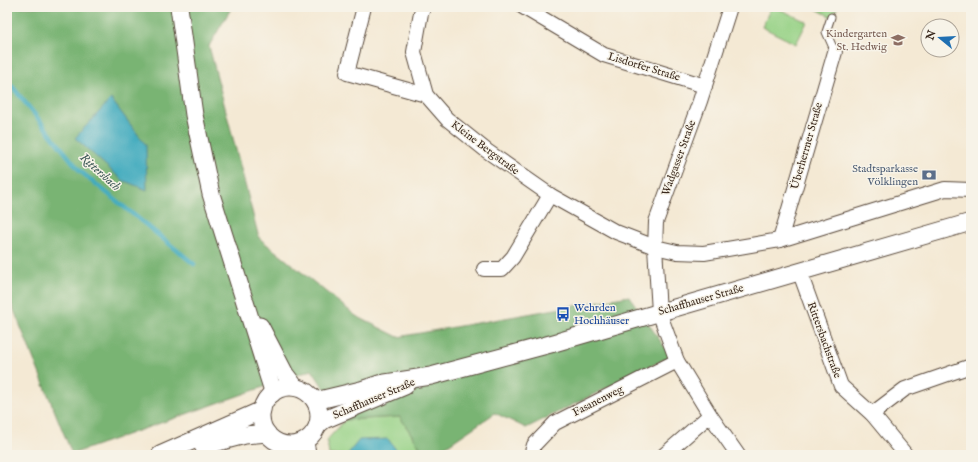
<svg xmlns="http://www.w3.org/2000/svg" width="978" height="462" font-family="'IM FELL English',serif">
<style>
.green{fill:#97d286;stroke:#697e52}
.forest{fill:#79b473;stroke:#5a6f48}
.water{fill:#3faabe;stroke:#3d6a6e}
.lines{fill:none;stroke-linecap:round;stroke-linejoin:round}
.stream{stroke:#3faabe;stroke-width:4.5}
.service-casing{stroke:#574739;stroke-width:9}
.minor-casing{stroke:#574739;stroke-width:16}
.tertiary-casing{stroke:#574739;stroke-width:19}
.service{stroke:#fff;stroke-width:7}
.minor{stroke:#fff;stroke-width:14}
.tertiary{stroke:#fff;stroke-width:17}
.labels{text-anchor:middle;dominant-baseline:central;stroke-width:3;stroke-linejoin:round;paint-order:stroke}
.education-label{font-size:11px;fill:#785e54;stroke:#f7f3e8;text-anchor:end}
.street-label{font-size:11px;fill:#3b2a1e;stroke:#f7f3e8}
.service-label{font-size:11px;fill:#4e5e75;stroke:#f7f3e8;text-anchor:end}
.transit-label{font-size:11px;fill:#164399;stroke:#f7f3e8;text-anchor:start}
.water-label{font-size:12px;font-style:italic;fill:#3c5756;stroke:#f7f3e8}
</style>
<rect width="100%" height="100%" fill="#f7f3e8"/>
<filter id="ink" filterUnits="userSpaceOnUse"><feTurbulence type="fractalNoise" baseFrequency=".025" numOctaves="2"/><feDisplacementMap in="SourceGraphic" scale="8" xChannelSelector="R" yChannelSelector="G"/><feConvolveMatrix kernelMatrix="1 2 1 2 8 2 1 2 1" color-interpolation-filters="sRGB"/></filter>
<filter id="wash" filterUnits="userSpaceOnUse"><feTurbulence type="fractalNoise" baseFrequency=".012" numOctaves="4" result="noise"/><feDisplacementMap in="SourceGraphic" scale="16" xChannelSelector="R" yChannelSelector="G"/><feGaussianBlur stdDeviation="0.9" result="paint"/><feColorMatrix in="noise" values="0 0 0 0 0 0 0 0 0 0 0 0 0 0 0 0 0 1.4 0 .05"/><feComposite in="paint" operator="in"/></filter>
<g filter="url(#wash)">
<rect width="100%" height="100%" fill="#f4e9d4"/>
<g class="green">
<path d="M771,7h4l32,15 -11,22 -34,-17z"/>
<path d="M813,7h25l-7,10z"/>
<path d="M400,417l25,38h-96l-2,-15 18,-20z"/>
</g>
<path class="forest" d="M7,7h225l-23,39 50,192 97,78 42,21 231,-41 42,60 -145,72 -31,-15 -50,34 1,8h-21l-25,-38 -55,3 -33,-50 -240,84 -65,-161z"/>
<g class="water">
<path d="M111,99l35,46 1,45 -25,-10 -47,-42z"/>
<path d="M388,439l12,16h-53l12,-15z"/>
</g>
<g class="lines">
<path class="stream" d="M7,80l73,91 114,93"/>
</g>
</g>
<g filter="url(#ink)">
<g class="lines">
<defs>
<path id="service" d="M831,17l-5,15 9,20"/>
<g id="minor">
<path d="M364,7l-17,66 79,22"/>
<path d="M424,7l-3,6 -7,39 12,43 21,24 40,32 63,44 66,37 39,15 22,5 27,1 76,-13 165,-51 26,1"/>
<path d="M523,7l81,48 101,31"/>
<path d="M730,7l-30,94 -44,121 -1,25 4,65 18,49 33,54 28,40"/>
<path d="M780,240l55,-188"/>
<path d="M484,269h18l11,-12 37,-62"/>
<path d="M800,273l41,113 31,28 34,41"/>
<path d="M872,414l33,-25 66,-23"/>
<path d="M306,440l3,15"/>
<path d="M282,444l7,11"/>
<path d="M531,455l3,-10 21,-22 122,-62"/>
<path d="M664,455l46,-40"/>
</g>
<g id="tertiary">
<path d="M179,7l15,108 17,79 61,194v6"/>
<path d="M260,326l25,48 10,13"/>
<circle cx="290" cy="416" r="29"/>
<path d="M315,401l46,-11 18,-6 52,-8 123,-33 417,-121"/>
<path d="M318,425l6,-5 81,-34"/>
<path d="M203,446l42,-11 22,-2"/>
<path d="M160,455l102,-45"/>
</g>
</defs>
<use href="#service" class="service-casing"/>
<use href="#minor" class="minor-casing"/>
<use href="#tertiary" class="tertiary-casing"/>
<use href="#service" class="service"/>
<use href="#minor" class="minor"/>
<use href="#tertiary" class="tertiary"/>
</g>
</g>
<defs>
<symbol id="school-bare" viewBox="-9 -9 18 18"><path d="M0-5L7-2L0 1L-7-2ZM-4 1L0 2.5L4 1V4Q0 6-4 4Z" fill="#8d6e63" stroke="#f7f3e8" stroke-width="2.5" paint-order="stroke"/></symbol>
<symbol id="bank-bare" viewBox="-9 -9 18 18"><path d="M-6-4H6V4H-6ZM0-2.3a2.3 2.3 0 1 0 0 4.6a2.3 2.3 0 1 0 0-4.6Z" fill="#5c6f8a" stroke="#f7f3e8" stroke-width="2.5" paint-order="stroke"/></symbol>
<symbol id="bus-bare" viewBox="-9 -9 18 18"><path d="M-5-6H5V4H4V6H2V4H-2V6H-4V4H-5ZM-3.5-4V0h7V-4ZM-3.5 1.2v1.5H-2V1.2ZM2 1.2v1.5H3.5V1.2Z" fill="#1a4fb4" stroke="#f7f3e8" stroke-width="2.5" paint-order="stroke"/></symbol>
</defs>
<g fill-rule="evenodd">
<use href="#school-bare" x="888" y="30" width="20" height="20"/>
<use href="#bank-bare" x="919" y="165" width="20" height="20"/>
<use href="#bus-bare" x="553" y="304" width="20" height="20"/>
</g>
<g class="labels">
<g class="education-label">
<text x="887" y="34">Kindergarten<tspan x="887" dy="13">St. Hedwig</tspan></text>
</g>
<g class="street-label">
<text transform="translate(644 67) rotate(17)">Lisdorfer Straße</text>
<text transform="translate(807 146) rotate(-74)">Überherrner Straße</text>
<text transform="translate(485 148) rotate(37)">Kleine Bergstraße</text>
<text transform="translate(679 158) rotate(-70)">Wadgasser Straße</text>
<text transform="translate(701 300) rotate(-16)">Schaffhauser Straße</text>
<text transform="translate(824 340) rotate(70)">Rittersbachstraße</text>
<text transform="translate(374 399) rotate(-23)">Schaffhauser Straße</text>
<text transform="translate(598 401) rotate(-27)">Fasanenweg</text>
</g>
<g class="service-label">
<text x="918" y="169">Stadtsparkasse<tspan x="918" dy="13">Völklingen</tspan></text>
</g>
<g class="transit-label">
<text x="574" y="308">Wehrden<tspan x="574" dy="13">Hochhäuser</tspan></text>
</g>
<g class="water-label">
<text transform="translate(100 172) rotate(42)">Rittersbach</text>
</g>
</g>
<rect width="978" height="462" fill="none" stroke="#f7f3e8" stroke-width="24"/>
<g transform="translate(940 38) rotate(288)"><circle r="19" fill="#f7f3e8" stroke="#aca397"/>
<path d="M0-3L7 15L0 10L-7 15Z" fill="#1f6fb2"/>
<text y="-6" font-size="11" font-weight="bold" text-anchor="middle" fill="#3b2a1e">N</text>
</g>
</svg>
